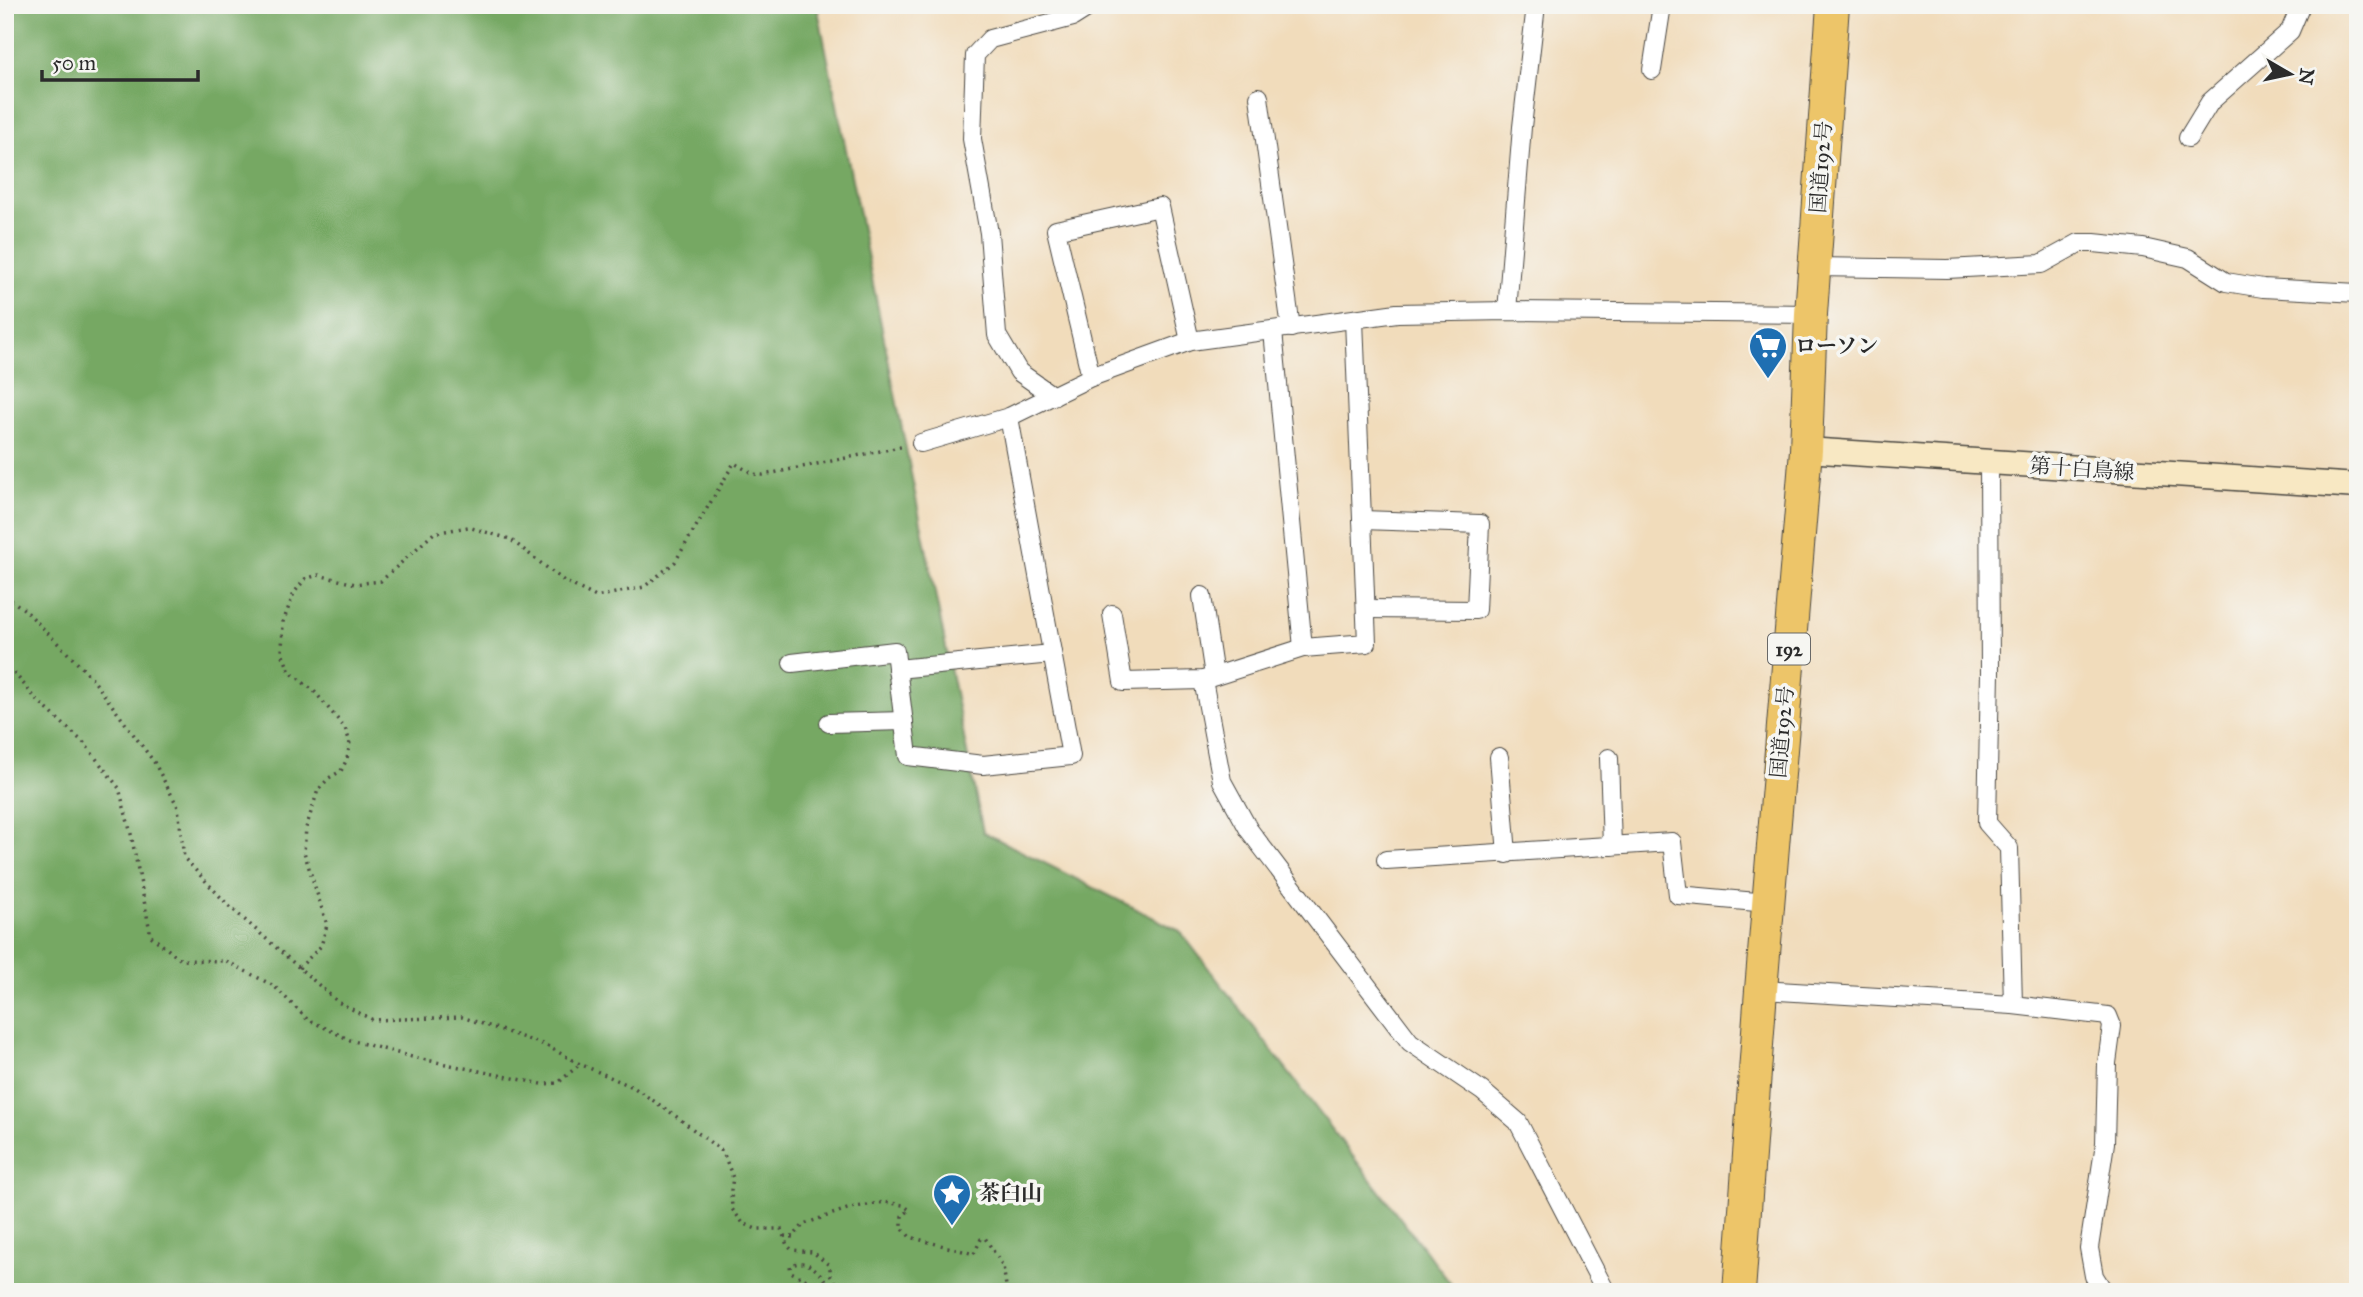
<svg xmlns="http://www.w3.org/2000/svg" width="2363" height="1297" font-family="'IM FELL Great Primer','Noto Serif JP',serif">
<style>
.forest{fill:#76a863;stroke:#506a47;stroke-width:2}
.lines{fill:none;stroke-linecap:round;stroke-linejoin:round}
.street-casing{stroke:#494641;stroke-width:20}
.secondary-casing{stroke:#494641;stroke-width:27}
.highway-casing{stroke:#494641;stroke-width:34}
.path{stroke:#494641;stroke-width:3.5;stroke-dasharray:2 5;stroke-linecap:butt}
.street{stroke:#fff;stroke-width:18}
.secondary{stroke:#f8e8c3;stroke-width:24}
.highway{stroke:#edc569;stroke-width:32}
.labels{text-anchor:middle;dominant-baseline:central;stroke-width:7;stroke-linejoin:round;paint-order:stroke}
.shield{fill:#f6f6f2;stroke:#686867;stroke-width:2}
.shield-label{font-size:19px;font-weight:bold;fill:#2b2b2b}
.street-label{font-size:21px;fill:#2b2b2b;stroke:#f6f6f2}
.poi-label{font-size:21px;font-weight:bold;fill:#2b2b2b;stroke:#f6f6f2;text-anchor:start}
</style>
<rect width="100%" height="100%" fill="#f6f6f2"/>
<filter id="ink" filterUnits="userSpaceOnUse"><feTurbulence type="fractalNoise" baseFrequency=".0143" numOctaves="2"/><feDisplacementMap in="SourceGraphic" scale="14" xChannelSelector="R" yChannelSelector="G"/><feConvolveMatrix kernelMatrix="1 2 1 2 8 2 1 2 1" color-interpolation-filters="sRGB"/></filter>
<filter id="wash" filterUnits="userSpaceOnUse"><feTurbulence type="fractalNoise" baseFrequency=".00686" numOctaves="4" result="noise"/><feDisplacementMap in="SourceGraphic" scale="28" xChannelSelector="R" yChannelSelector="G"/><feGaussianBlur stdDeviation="1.57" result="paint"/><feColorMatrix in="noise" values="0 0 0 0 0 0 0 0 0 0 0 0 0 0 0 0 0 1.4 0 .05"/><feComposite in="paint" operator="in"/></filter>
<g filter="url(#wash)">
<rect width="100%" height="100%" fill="#f1dcbb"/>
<path class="forest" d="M5,5h812l166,827 197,99 277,361h-1452z"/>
</g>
<g filter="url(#ink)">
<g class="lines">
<defs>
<g id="street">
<path d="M1652,70l10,-65"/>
<path d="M1259,97l32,231"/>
<path d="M2188,138l22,-36 80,-71 11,-26"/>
<path d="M1814,267l133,2 94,-5 38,-21h15l49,5 45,10 38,24 37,6 95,5"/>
<path d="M1507,311l15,-184 14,-122"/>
<path d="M1273,331l30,317"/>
<path d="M1091,377l-35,-147 104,-23 30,134"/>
<path d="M1053,396l-34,-24 -22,-37 -8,-102 -17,-94 3,-84 15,-16 83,-22 19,-12"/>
<path d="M921,443l88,-26 82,-40 99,-36 207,-28 110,-2 304,3"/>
<path d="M1989,463l1,209 -3,151 22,25 4,157"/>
<path d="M1362,520l118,4 -4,86 -110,-1"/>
<path d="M1202,596l12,80"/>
<path d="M1112,614l11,68 80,-2 100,-32 64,-5 -13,-323"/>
<path d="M792,663l103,-12 13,105 75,9 88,-9 -62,-339"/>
<path d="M897,669l155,-15"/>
<path d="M1203,680l19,101 27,49 161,212 72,49 36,31 88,170"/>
<path d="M829,723l75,-2"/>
<path d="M1499,757l8,97"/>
<path d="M1609,758l3,88"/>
<path d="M1386,860l286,-18 6,53 90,8"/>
<path d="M1761,990l252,15 95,11 4,10 -5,37 -2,80 -16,105 5,28 10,16"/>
</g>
<path id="secondary" d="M1806,450l552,36"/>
<path id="highway" d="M1739,1292l22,-302 45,-540 5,-136 22,-309"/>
</defs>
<use href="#street" class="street-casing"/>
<use href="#secondary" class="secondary-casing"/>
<use href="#highway" class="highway-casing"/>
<g class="path">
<path d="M5,596l20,14 66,67 63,85 24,45 6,51 45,48 109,96 35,18 89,-3 83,28 35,19 53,23 40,27 50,38 10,26 -2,12 1,19 11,14 13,6h25l6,16 5,5 21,2 17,14v9l11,17"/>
<path d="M5,662l32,38 47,43 35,45 12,46 20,102 30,24 45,1 48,25 33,33 43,21 62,17 130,27 16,-1 22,-19"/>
<path d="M299,968l22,-22 6,-21 -23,-73 2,-24 12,-38 11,-12 12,-7 6,-12 3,-17 -5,-14 -31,-37 -24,-19 -8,-19 1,-31 11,-29 11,-14 13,-4 37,9 26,-3 53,-48 34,-6 42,12 54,42 32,16 48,-10 31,-25 59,-99 19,11 10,1 142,-29"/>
<path d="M784,1236l9,1 11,-13 46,-16 35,-6 18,3 7,5 -8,6v12l8,9 64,17 7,-15 4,-1 18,28 4,26"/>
<path d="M822,1292l-2,-5 -29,-15 -1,-6c20,-11 33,11 43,26"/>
</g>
<use href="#street" class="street"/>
<use href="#secondary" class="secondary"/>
<use href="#highway" class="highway"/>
</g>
</g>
<defs>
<symbol id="supermarket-pin" viewBox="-11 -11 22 30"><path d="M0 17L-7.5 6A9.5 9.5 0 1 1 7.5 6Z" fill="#1f6fb2" stroke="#f6f6f2"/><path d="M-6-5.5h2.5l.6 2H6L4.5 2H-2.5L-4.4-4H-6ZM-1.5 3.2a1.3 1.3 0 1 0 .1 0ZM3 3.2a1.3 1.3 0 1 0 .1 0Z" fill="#fff"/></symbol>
<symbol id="sight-pin" viewBox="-11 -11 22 30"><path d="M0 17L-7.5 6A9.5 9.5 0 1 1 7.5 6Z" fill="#1f6fb2" stroke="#f6f6f2"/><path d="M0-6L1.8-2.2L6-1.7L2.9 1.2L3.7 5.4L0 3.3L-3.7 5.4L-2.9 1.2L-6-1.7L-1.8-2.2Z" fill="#fff"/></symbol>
</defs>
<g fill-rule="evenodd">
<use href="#supermarket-pin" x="1746" y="324" width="44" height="60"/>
<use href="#sight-pin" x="930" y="1171" width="44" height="60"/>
</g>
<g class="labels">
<rect class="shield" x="1768" y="633.5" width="42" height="31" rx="5"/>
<g class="shield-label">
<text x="1789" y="649">192</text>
</g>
<g class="street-label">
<text transform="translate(1821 167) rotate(-86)">国道192号</text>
<text transform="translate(2082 469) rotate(4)">第十白鳥線</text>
<text transform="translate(1782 732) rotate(-85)">国道192号</text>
</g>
<g class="poi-label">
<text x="1795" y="346">ローソン</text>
<text x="979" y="1193">茶臼山</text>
</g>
</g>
<rect width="2363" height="1297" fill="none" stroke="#f6f6f2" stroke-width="28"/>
<g transform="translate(2290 74) rotate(99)" stroke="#f6f6f2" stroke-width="5" paint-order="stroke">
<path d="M0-5L12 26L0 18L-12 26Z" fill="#2b2b2b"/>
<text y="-10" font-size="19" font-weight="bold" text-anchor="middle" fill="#2b2b2b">N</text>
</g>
<path d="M42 70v10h156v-10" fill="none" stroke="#2b2b2b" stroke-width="3.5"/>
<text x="52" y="70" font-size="21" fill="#2b2b2b" stroke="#f6f6f2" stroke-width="5" paint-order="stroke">50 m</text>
</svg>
